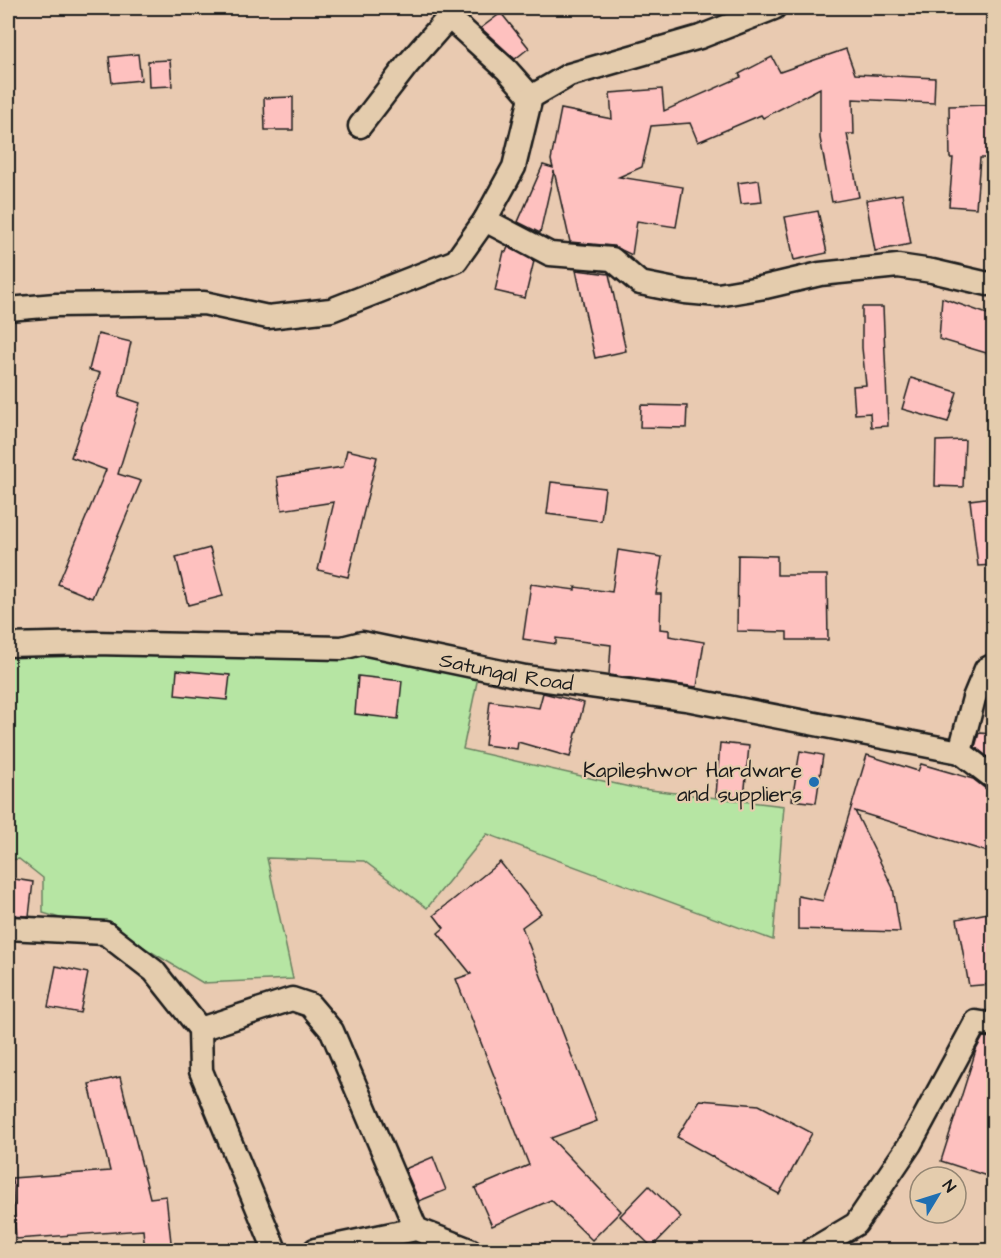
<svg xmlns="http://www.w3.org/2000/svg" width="1001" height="1258" font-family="'Architects Daughter',sans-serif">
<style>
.green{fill:#b6e5a3;stroke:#698060;stroke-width:1.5}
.building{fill:#fec1bf;stroke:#1c1c1c;stroke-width:1.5}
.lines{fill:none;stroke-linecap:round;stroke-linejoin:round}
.minor-casing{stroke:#1c1c1c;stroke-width:27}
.minor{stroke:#e4ccad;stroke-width:22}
.poi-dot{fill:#1f6fb2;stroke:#e4ccad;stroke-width:2}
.labels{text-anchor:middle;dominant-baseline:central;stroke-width:4.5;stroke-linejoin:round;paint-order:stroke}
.street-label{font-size:21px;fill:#1c1c1c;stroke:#e4ccad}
.poi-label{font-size:21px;fill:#1c1c1c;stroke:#e4ccad;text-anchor:end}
</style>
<rect width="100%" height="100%" fill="#e9cab1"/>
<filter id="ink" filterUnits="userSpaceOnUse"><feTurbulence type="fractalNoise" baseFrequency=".0167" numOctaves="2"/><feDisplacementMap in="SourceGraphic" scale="12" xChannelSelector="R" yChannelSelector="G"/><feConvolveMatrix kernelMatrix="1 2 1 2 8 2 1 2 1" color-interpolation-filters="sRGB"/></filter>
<g filter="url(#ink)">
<path class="green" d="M361,653l117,24 -15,72 171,39 150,18 -11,134 -286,-106 -60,74 -63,-47 -97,-3 26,121 -90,4 -73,-44 -87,-26v-35l-24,-19 -11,1v-205z"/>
<g class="building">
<path d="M501,13l28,35 -14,11 -34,-31z"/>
<path d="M846,49l9,25 80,4 -1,25 -81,-4 1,35h-7l12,63 -27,5 -12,-64v-50l-57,30 -2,-3 -63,27 -8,-19 -39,3 -9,41 -23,10 64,10 -7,40 -39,-6 -5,34 -19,-9 -43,-4 -16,-71 -14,62 -22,-11 25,-57 10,3 -2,-8 10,-51 51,10 -2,-26 52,-4 2,22 77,-34 -2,-3 33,-17 8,15z"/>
<path d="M138,54l3,26 -29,3 -3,-26z"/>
<path d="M170,60l2,26 -23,1 -1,-26z"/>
<path d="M293,97v33h-28l-1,-32z"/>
<path d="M989,105l1,53h-10l-4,50 -27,-2 4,-48h-3l-1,-52z"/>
<path d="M759,180l3,22 -21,2 -3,-21z"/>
<path d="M902,194l9,50 -36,7 -9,-51z"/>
<path d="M818,211l9,42 -33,7 -9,-43z"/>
<path d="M508,247l26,14 -9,37 -30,-7 9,-40 2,1z"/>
<path d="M576,270l33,4 17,77 -31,7z"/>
<path d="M942,298l51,18v39l-54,-16z"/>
<path d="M862,307h21l5,119 -17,1 -1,-14 -15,1 -2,-28 13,-1 -4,-37z"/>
<path d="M98,334l33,8 -12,54 21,7 -22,71 23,7 -49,117 -34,-14 48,-114 -35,-13 29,-84 -11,-3z"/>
<path d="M911,378l46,14 -9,30 -46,-13z"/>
<path d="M641,405l46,1 -1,22 -46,-1z"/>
<path d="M965,440l-2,47 -28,-1 1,-45z"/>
<path d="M347,450l30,7 -29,120 -30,-7 16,-68 -52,8 -5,-33 66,-10z"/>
<path d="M551,482l54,6 -4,33 -54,-7z"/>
<path d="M993,497v68l-15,1 -8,-66z"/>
<path d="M210,548l13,48 -35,9 -12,-48z"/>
<path d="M618,550l44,7 -6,37h5l-1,35 9,1v6l35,6 -7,45 -88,-12 2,-30 -55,-7v6l-33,-5 8,-55 44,6v-3l37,5z"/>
<path d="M738,555l39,1v19h50l1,65h-41v-8l-50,-1z"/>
<path d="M177,670l53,5 -3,25 -52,-5z"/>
<path d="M358,676l44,5 -4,38 -43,-5z"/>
<path d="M543,693l41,10 -14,54 -52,-15 -1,7 -32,-4 5,-44 49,7z"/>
<path d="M979,733l14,1v27l-18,-14z"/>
<path d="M720,743l29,3 -5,52 -28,-2z"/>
<path d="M800,751l23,4 -7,48 -24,-3z"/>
<path d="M867,755l51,16 3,-7 52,15 13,10 7,2v41l-5,20 -133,-41 38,77 7,44 -102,-3v-33l25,5z"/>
<path d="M500,862l41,51 -19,14 75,194 -46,17 70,73 -29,29 -41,-40 -59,26 -17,-38 54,-23 -73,-186 15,-5 -33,-41 6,-5 -10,-13z"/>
<path d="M8,878l25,4 -4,34 -21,-1z"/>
<path d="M993,912v72l-24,2 -12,-67z"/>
<path d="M56,966l32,7 -8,40 -32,-6z"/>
<path d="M983,1037l10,1v140l-52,-17 35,-111z"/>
<path d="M120,1077l30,121 16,-2 6,55h-27l-2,-21 -127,9 -4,-61 98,-7 -21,-87z"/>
<path d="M700,1100l59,5 53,28 -33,61 -102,-57z"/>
<path d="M433,1157l13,33 -27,11 -14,-32z"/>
<path d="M649,1186l32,31 -29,30 -32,-31z"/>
</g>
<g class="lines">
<defs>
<g id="minor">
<path d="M360,126l47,-61 42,-48 58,53 24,27"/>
<path d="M485,220l65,34 62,5 28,24 45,9 33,3 47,-8 55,-13 78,-8 34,5 56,13 6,-2"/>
<path d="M8,309l48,-4 148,-2 64,14 63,-7 125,-49 29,-41 29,-53 17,-70 38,-22 131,-38 74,-29"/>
<path id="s1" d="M8,645l86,-2 248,5 20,-5 163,34 161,22 274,53 34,26"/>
<path d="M960,752l14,-54 12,-29 8,-4"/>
<path d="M8,928l97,5 49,38 46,58 1,42 74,179"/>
<path d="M200,1029l92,-30 18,6 22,26 84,198"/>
<path d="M315,1250l101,-21 54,21"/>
<path d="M812,1250l44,-26 54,-80 66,-122 18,3"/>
</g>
</defs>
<use href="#minor" class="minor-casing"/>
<use href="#minor" class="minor"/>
</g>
</g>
<circle class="poi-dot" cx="814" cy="782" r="6"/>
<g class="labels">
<g class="street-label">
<text stroke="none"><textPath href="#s1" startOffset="502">Satungal Road</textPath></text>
</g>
<g class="poi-label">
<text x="802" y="770">Kapileshwor Hardware<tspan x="802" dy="24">and suppliers</tspan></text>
</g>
</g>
<rect width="1001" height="1258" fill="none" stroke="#e4ccad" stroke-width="30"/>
<rect x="15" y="15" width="971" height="1228" fill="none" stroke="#1c1c1c" stroke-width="2" filter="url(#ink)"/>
<g transform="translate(938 1195) rotate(52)"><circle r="28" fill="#e4ccad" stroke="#948673" stroke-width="1.5"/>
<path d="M0-4.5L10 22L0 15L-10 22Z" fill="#1f6fb2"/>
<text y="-9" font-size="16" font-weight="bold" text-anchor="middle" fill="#1c1c1c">N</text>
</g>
</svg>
